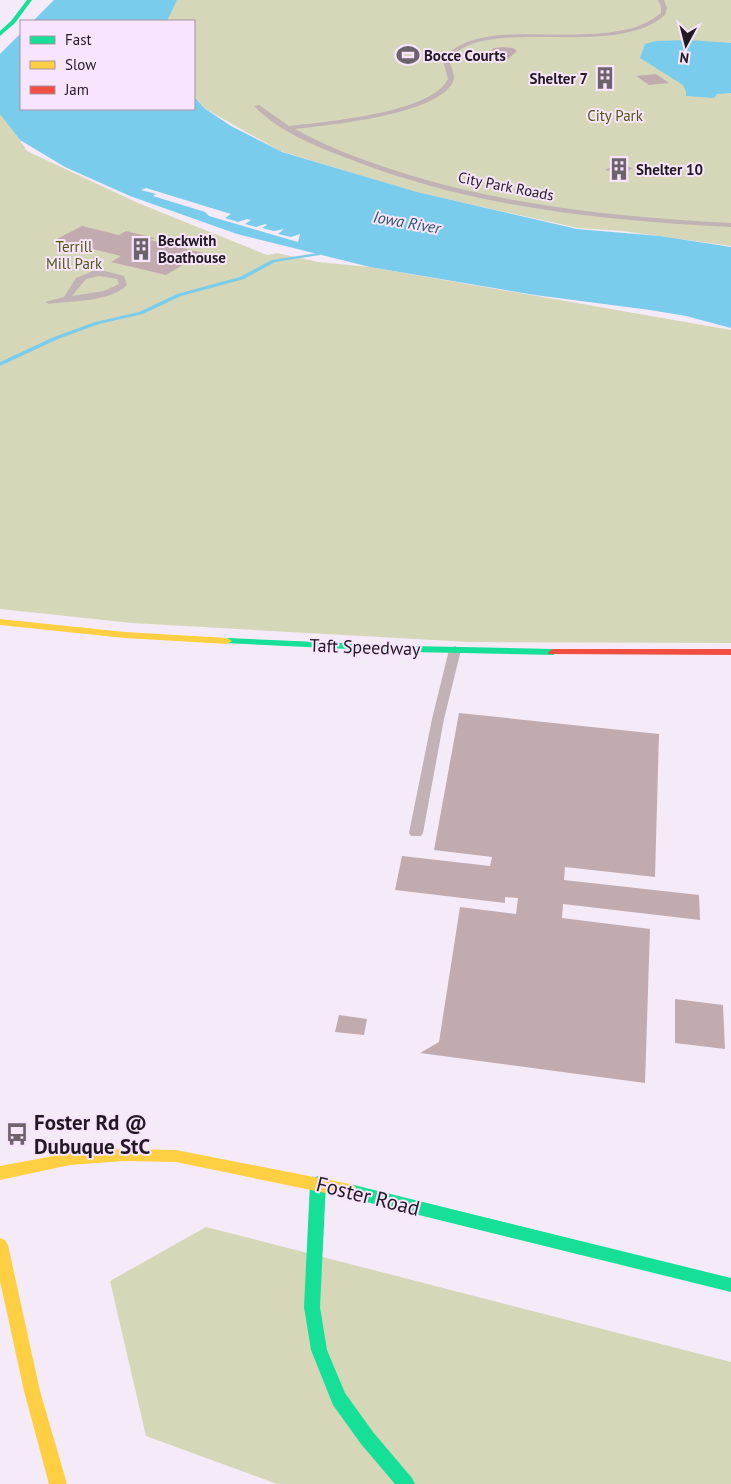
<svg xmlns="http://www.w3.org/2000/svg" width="731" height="1484" font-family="'PT Sans',sans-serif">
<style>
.green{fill:#d6d7b8}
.water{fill:#7accec}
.pier{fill:#f5eaf7}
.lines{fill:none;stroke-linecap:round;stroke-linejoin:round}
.stream{fill:#7accec;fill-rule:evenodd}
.building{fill:#c2abaf}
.lane{fill:#c1b2b6;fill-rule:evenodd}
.fast{fill:#16e098;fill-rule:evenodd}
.slow{fill:#ffcf43;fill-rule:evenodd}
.jam{fill:#f24e42;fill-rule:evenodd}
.labels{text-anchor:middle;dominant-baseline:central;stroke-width:4;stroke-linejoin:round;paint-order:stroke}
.far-poi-label{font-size:15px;font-weight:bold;fill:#221a23;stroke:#f9e4fd;text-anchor:start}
.far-park-label{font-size:15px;fill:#4f5813;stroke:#f9e4fd}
.far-street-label{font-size:15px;fill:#221a23;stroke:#f9e4fd}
.far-water-label{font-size:16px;font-style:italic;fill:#265769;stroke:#f9e4fd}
.street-label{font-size:18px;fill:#221a23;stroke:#f9e4fd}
.near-poi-label{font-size:21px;font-weight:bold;fill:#221a23;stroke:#f9e4fd;text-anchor:start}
.near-street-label{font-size:21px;fill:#221a23;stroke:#f9e4fd}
</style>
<rect width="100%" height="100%" fill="#f5eaf7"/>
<g class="green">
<path d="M177,0h554v246l-109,-15 -44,-3 -162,-36 -136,-41 -76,-43 -10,-13v-74h-27l-1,-2z"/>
<path d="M0,111l27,40 111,52 129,52 10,-2 41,9 52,5 361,63v313l-262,-1 -337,-19 -132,-14z"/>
<path d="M206,1227l525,135v122h-454l-131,-48 -36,-155z"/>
</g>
<g class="water">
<path d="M54,0h123l-10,21h-134z"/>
<path d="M21,33v76h173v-13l10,12 27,18 51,26 135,40 160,37 83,7 71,11v81l-45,-12 -36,-6 -115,-15 -165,-28 -133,-33 -107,-38 -65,-29 -45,-27 -20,-26v-60z"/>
<path d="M690,40l41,3v50l-14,1 -3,4 -28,-2v-4l-3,-7 -43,-27 5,-14 11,-3z"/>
</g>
<path class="pier" d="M146,188l85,26 -6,4 13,4 9,-3 4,1 -6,4 11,3 9,-3 2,1 -5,3 12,3 10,-2 -6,5 13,3 9,-3 -2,8 -89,-26 -4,-4 -52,-16 3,-2 -15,-4z"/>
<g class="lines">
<path class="stream" d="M318,253h2v2l-45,7 -31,17 -63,17 -38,18 -44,10 -41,15 -58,27v-4l54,-25 41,-15 44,-10 38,-18 63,-17 32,-17z"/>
</g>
<g class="building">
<path d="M503,47l10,1 4,3 -9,8 -9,1 -14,-4 9,-8z"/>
<path d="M656,74l13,9 -20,2 -13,-9z"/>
<path d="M597,75h15l2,5h-16z"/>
<path d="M616,164l17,4 -10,6 -18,-4z"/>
<path d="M82,226l37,9 7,-4 29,7 -5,2 53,13 -37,22 -55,-13 10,-6 -66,-16z"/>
<path d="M459,713l200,21 -4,143 -90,-10 -1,13 135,15 1,25 -137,-16 -1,14 88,11 -5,154 -225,-30 19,-11 21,-135 56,7 2,-16 -13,-1v6l-110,-13 7,-34 88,10 2,-9 -58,-7z"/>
<path d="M675,999l48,6 2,44 -50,-6z"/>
<path d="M339,1015l28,4 -3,16 -29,-3z"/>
</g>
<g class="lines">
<g class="lane">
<path d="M658,0h6l3,8 -2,7c-52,46 -181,-2 -216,45 2,7 7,16 4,22 -16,33 -124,43 -158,47 32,18 67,31 102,42 108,35 221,46 334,52v4c-129,-6 -258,-20 -379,-67 -35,-13 -73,-28 -98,-54l5,-1 30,21c35,-4 143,-13 159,-47l-5,-19c38,-52 165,-1 218,-47v-7z"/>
<path d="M93,271h12l19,5 3,9c-19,18 -54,15 -78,19l-4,-2 19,-5 12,-19zM99,276l18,3 2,5 -15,7 -32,5 14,-17z"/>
<path d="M455,646l6,4 -17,69 -21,114 -2,3h-10l-2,-3 23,-114 17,-69z"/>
</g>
<g class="fast">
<path d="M27,0h5l-17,23 -15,13v-5l11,-10z"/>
<path d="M227,638l184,8 142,3 5,3 -5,3 -142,-3 -188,-9 -1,-2z"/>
<path d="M318,1176l5,2 3,5 -6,124 7,43 18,43 28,39 39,46 3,6h-20l-34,-40 -28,-39 -22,-55 -7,-43 6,-124 3,-5z"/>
<path d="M350,1184l381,94v14l-381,-94 -5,-2 -3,-5 3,-5z"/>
</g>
<g class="slow">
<path d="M0,619l125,13 102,6 5,3 -5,3 -102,-6 -125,-13z"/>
<path d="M124,1149l52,1 174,34 5,2 3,5 -3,5 -5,2 -174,-36 -52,-1 -54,4 -70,15v-14l70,-13z"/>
<path d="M0,1238l5,2 3,5 32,146 27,93h-18l-25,-93 -24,-110z"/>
</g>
<path class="jam" d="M553,649h178v6l-182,-1 -1,-2z"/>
</g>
<defs>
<symbol id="stadium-bare" viewBox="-9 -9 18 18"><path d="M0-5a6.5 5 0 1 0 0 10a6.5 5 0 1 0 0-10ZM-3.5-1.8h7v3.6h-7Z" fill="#6c636d" stroke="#f9e4fd" stroke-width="2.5" paint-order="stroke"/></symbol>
<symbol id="building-bare" viewBox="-9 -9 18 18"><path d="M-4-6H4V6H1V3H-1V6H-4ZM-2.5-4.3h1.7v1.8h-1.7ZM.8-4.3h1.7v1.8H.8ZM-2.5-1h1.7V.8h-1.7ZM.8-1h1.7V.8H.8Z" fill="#6c636d" stroke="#f9e4fd" stroke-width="2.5" paint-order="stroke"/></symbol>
<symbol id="bus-bare" viewBox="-9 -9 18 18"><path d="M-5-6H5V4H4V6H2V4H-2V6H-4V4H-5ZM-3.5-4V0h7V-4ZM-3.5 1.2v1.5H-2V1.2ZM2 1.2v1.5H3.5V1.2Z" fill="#6c636d" stroke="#f9e4fd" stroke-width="2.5" paint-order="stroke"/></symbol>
</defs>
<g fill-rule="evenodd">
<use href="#stadium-bare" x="392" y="39" width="32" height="32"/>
<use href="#building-bare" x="589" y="62" width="32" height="32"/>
<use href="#building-bare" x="603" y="153" width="32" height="32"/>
<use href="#building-bare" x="125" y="233" width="32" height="32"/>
<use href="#bus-bare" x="1" y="1118" width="32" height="32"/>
</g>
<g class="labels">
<g class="far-poi-label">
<text x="424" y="55">Bocce Courts</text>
<text x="588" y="78" text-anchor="end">Shelter 7</text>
<text x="636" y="169">Shelter 10</text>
<text x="158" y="240">Beckwith<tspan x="158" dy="17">Boathouse</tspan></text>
</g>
<g class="far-park-label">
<text x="615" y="115">City Park</text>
<text x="74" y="246">Terrill<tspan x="74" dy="17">Mill Park</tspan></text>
</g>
<g class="far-street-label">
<text transform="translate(506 186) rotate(11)">City Park Roads</text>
</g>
<g class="far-water-label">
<text transform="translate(407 222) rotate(10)">Iowa River</text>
</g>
<g class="street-label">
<text transform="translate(365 647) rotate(2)">Taft Speedway</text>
</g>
<g class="near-poi-label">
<text x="34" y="1122">Foster Rd @<tspan x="34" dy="24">Dubuque StC</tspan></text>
</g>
<g class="near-street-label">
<text transform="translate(368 1196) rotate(14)">Foster Road</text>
</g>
</g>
<rect x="20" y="20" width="175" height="90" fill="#f9e4fd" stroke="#a393a6"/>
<rect x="30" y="36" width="25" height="8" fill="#16e098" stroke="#a393a6"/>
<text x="65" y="45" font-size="15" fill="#221a23">Fast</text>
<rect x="30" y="61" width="25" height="8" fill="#ffcf43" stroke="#a393a6"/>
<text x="65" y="70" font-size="15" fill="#221a23">Slow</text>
<rect x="30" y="86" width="25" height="8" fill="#f24e42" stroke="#a393a6"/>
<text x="65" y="95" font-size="15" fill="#221a23">Jam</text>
<g transform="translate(686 45) rotate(187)" stroke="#f9e4fd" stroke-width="4" paint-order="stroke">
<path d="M0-4L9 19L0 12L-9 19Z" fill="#221a23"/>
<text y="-8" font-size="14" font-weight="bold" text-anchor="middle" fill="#221a23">N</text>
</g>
</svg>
